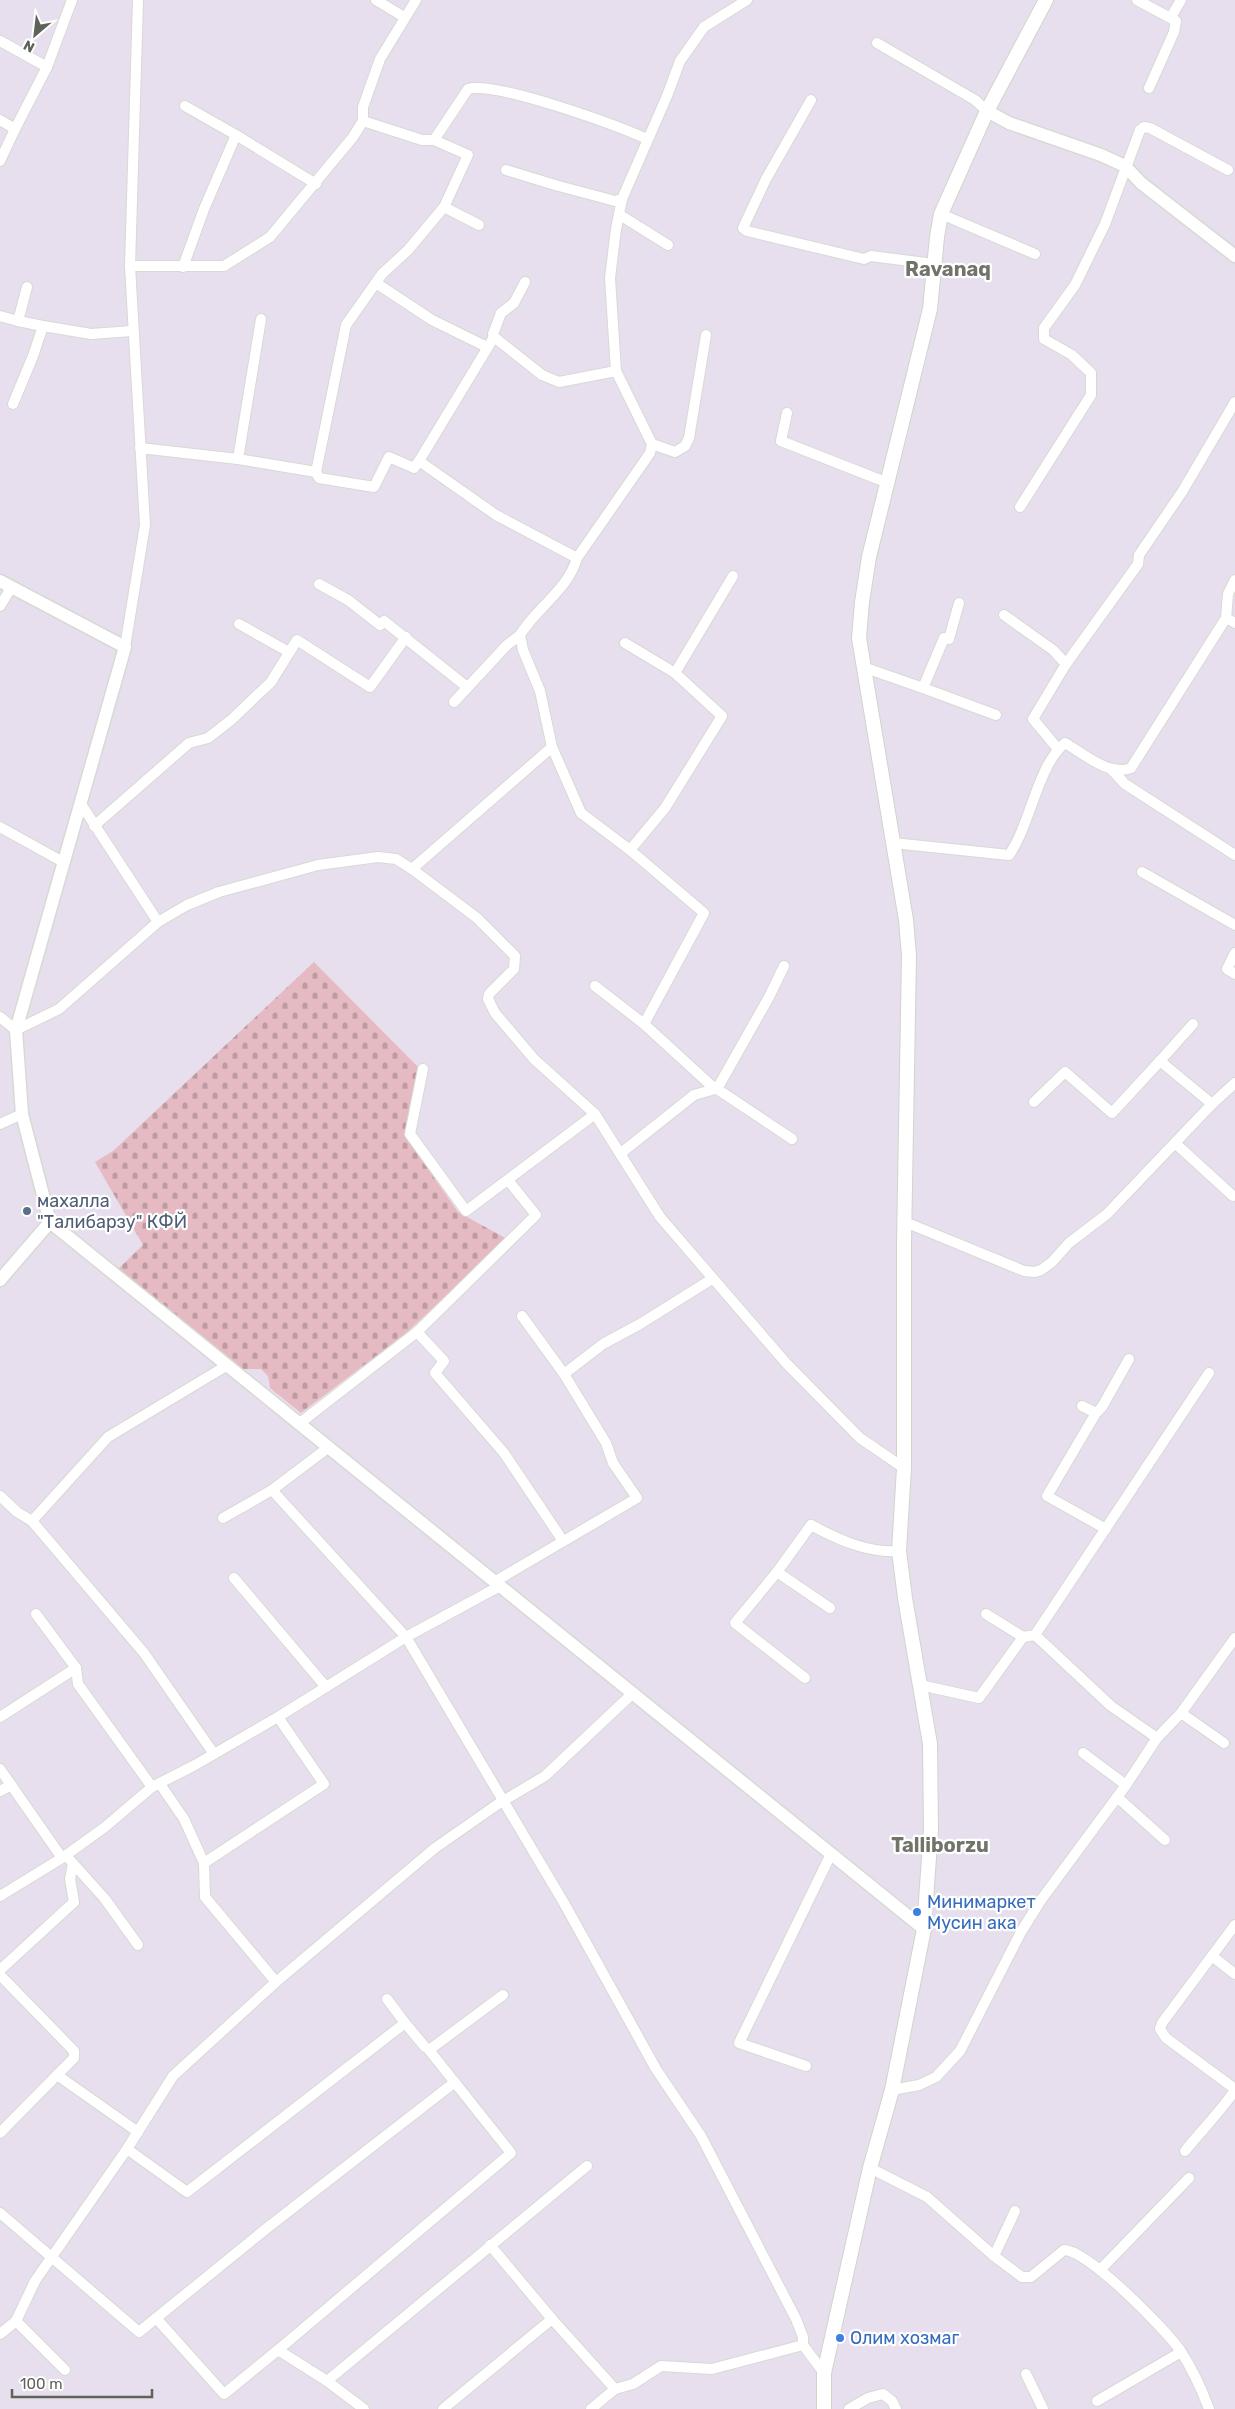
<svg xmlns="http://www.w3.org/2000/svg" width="1235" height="2409" font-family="Rubik,sans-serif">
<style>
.cemetery{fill:url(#cemetery-stones)}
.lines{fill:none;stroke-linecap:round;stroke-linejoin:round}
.minor-casing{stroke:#d7dad3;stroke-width:12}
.tertiary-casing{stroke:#d7dad3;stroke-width:15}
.secondary-casing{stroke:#d0d5ca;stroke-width:16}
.minor{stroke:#fff;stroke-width:10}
.tertiary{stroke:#fff;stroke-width:12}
.secondary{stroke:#fff;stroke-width:14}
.service-dot{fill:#5c6f8a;stroke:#fff;stroke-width:2}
.shop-dot{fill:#3f7fe0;stroke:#fff;stroke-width:2}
.labels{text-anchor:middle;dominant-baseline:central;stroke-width:4.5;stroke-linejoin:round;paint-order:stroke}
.service-label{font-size:18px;fill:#4e5e75;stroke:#fff;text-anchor:start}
.shop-label{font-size:18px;fill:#366cbe;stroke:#fff;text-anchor:start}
.quarter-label{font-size:20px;font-weight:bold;fill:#717469;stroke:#fff}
</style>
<defs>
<pattern id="cemetery-stones" width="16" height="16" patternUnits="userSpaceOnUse" patternTransform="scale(1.25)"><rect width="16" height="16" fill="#e6bac3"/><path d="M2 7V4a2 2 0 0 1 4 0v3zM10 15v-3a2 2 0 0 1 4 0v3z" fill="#be9ba1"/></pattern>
</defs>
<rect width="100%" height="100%" fill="#e7dfed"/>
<path class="cemetery" d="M314,962l105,106 -14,68 53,76 49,27 -101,94 -105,80 -31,-25 -2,-12 -7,-7h-20l-123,-100 25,-24 -48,-83 18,-11z"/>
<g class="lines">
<defs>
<g id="minor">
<path d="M376,0l28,17"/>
<path d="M1137,0l39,21 -2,11 -25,56"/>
<path d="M1171,17l10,-17"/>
<path d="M0,41l47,26 25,-67"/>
<path d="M877,43l98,57 12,11"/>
<path d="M811,100l-45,79 -23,49 4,3 117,28 7,-3 63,8"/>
<path d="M185,106l51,29"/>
<path d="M0,120l15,9 32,-62"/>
<path d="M363,121l59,19h12l34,-51c28,-8 148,36 179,50"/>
<path d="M434,140l34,15 -24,52 35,18"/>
<path d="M0,161l15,-32"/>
<path d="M506,170l49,15 60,16 7,-2"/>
<path d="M941,214l94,40"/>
<path d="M620,215l48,30"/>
<path d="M130,266h94l46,-29 83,-100 10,-16v-14l17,-48 36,-59"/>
<path d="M183,267l21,-58 32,-74 80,49"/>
<path d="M376,283l56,37 55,27"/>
<path d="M0,316l18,5 9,-34"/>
<path d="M43,326l48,8 41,-3"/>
<path d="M494,337l-1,-3 8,-21 13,-10 11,-21"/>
<path d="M13,404l20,-48 10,-30 -25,-5"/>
<path d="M787,413l-6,28 107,42"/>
<path d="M652,444l23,8 10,-6 4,-8 17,-103"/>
<path d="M140,448l98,11 78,13 30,-147 36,-51 26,-24 36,-43"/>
<path d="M238,459l23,-140"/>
<path d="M316,472l3,6 55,9 15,-30 25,11 5,-7"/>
<path d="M1020,507l71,-112v-22l-19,-18 -28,-16v-11l31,-43 30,-61 35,-94 4,-3 6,1 78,42"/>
<path d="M577,558l-81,-43 -77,-54 75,-124 48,38 17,7 57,-11"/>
<path d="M733,576l-58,97 47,43 -57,92 -35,42 -49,-37 -29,-66 -12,-56 -17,-41 -3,-15c16,-27 48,-45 57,-77l73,-105 2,-9 -36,-73 -6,-93 6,-49 6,-30 45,-103 13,-35 24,-34 43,-27"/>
<path d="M319,584l29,16 32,25 4,-4 83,66"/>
<path d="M0,606l11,-18"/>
<path d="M1004,615l49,35 13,14 72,-100 1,-9 43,-63 53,-90"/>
<path d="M1226,618l2,-24 7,-14"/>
<path d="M239,624l50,28"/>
<path d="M625,643l50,30"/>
<path d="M125,647l20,-122 -15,-259 8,-266"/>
<path d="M863,667l60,21 21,-50 5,1 10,-36"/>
<path d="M923,688l73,27"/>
<path d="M454,702l53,-57 13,-10"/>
<path d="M1058,749l-25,-30 33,-55"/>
<path d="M1111,769l14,15 110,71"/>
<path d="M81,804l77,118 29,-17 32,-13 99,-27 60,-8 18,2 16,10 65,49 38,38 -1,13 -25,25 -1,5 7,14 39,46 61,55 65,103 126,146 74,75 44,30"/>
<path d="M94,826l95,-83 19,-5 23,-18 40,-38 26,-42 73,47 36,-50"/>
<path d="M0,827l63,35"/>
<path d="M893,843l116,12c22,-31 28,-89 56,-112 19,11 45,34 66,25l95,-150 9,5"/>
<path d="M630,850l74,63 -60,111 71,65h2l52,-92 15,-31"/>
<path d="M412,869l140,-122"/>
<path d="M1142,872l93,53"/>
<path d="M1235,953l-8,16 8,5"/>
<path d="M595,986l49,38"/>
<path d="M0,1017l16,13 43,-21 99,-87"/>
<path d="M1193,1024l-33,37 52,43 23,-21"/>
<path d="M423,1069l-13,65 56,77 129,-97"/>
<path d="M717,1089l75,50"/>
<path d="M1034,1102l31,-30 47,41 48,-52"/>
<path d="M0,1124l22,-10"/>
<path d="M1175,1143l58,53"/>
<path d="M621,1153l73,-58 21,-6"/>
<path d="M508,1180l28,35 -119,117 27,29 -9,12 69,80 59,88"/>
<path d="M905,1222l119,49 11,1 6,-2 11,-8 17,-19 38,-29 105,-110"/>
<path d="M522,1316l42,58 39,-30 37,-20 72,-45"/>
<path d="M1082,1406l14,7 -49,83 59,33"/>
<path d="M1096,1413l6,-6 27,-48"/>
<path d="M300,1423l117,-91"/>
<path d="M329,1447l-57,43 134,147 158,266 92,166 45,67 95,183 7,18v8"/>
<path d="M0,1496l17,16 15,9 112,132 70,101"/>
<path d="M223,1518l49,-28"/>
<path d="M32,1521l76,-84 118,-71"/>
<path d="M777,1572l53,36"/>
<path d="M234,1578l92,109"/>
<path d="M494,1582l143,-84 -24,-35 -7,-20 -42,-69"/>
<path d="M36,1614l40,54 2,16 74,103"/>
<path d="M986,1614l37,23"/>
<path d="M1035,1635l76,71 46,32"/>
<path d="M805,1678l-70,-55 42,-51 34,-47c28,15 56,28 88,26"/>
<path d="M920,1685l59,13 44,-61 12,-2 174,-262"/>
<path d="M1181,1713l43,30"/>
<path d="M0,1717l76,-49"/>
<path d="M1083,1753l43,32"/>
<path d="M0,1769l62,89"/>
<path d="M160,1784l24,35 20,44"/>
<path d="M0,1791l11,-6"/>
<path d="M1117,1797l48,43"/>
<path d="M70,1860l35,39 33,46"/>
<path d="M0,1896l62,-38 43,-31 47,-40 43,-22 83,-48 128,-80 94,-51"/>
<path d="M1235,1925l-73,98 -2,6 6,9 69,51"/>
<path d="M1212,1956l23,18"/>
<path d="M0,1970l74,-68 -4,-23 3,-15"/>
<path d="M0,1975l74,76v7l-17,17"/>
<path d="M276,1982l-71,-85 -1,-34 120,-79 -46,-67"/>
<path d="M503,1995l-74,55 82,103 -233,197 49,31 260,-215"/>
<path d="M387,1999l18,24"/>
<path d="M806,2066l-67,-23 92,-189"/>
<path d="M892,2090l27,-5 17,-8 24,-26 61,-119 20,-32 85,-115 31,-47 24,-25 54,-75"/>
<path d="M0,2133l57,-58 81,57"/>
<path d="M127,2149l60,43 218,-169 20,24"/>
<path d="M1185,2151c15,-19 38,-42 50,-61"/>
<path d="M870,2168l57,29 67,59 28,21h9l33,-27c24,0 101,79 116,100 11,17 22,40 29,59"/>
<path d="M0,2213l139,119 128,-104 188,-146"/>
<path d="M490,2245l62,74"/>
<path d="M994,2256l21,-45"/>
<path d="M1100,2270l89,-92"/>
<path d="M156,2318l68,76 54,-44"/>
<path d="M16,2321l49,49"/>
<path d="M0,2334l16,-13 19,-40 92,-132 46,-73 103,-94 159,-134 63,-44 47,-28 87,-82"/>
<path d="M1026,2374l17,35"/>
<path d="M327,2381l37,28"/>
<path d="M1097,2401l84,-49"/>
<path d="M443,2409l109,-90 63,70"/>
<path d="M591,2409l24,-20 18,-5 28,-18 51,3 91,-24 21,28"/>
<path d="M849,2409l19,-11 15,-4 9,7 4,8"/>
</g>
<g id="tertiary">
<path d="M987,111l22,12 92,32 24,11 16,17 94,73"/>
<path d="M0,581l125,66 -109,383 6,84 28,108 874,707"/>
<path d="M0,1280l50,-58"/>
</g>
<path id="secondary" d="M824,2409v-36l46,-205 22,-78 32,-161 7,-100 -1,-85 -25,-146 -6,-47 5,-83v-225l5,-287 -3,-36 -47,-282 3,-36 7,-45 61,-248 7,-72 4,-23 46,-103 59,-111"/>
</defs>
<use href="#minor" class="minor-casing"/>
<use href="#tertiary" class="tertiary-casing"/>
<use href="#secondary" class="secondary-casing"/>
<use href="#minor" class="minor"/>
<use href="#tertiary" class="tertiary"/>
<use href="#secondary" class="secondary"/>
</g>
<circle class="service-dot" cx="27" cy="1211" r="5"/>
<g class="shop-dot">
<circle cx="917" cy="1912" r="5"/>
<circle cx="840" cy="2338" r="5"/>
</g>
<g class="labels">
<g class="service-label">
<text x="37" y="1201">махалла<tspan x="37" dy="21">"Талибарзу" КФЙ</tspan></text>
</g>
<g class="shop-label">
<text x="927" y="1902">Минимаркет<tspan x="927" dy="21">Мусин ака</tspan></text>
<text x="850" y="2338">Олим хозмаг</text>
</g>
<g class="quarter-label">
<text x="948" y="269">Ravanaq</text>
<text x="940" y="1845">Talliborzu</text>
</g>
</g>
<g transform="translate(35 35) rotate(208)" stroke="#ffffff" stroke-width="4" paint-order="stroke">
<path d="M0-4L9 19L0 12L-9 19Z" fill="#5e6258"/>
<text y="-8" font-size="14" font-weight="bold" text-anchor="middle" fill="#5e6258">N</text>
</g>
<path d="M12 2389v8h140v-8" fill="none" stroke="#5e6258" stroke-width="2.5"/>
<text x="20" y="2389" font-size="15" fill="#5e6258" stroke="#ffffff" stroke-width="4" paint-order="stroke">100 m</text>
</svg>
